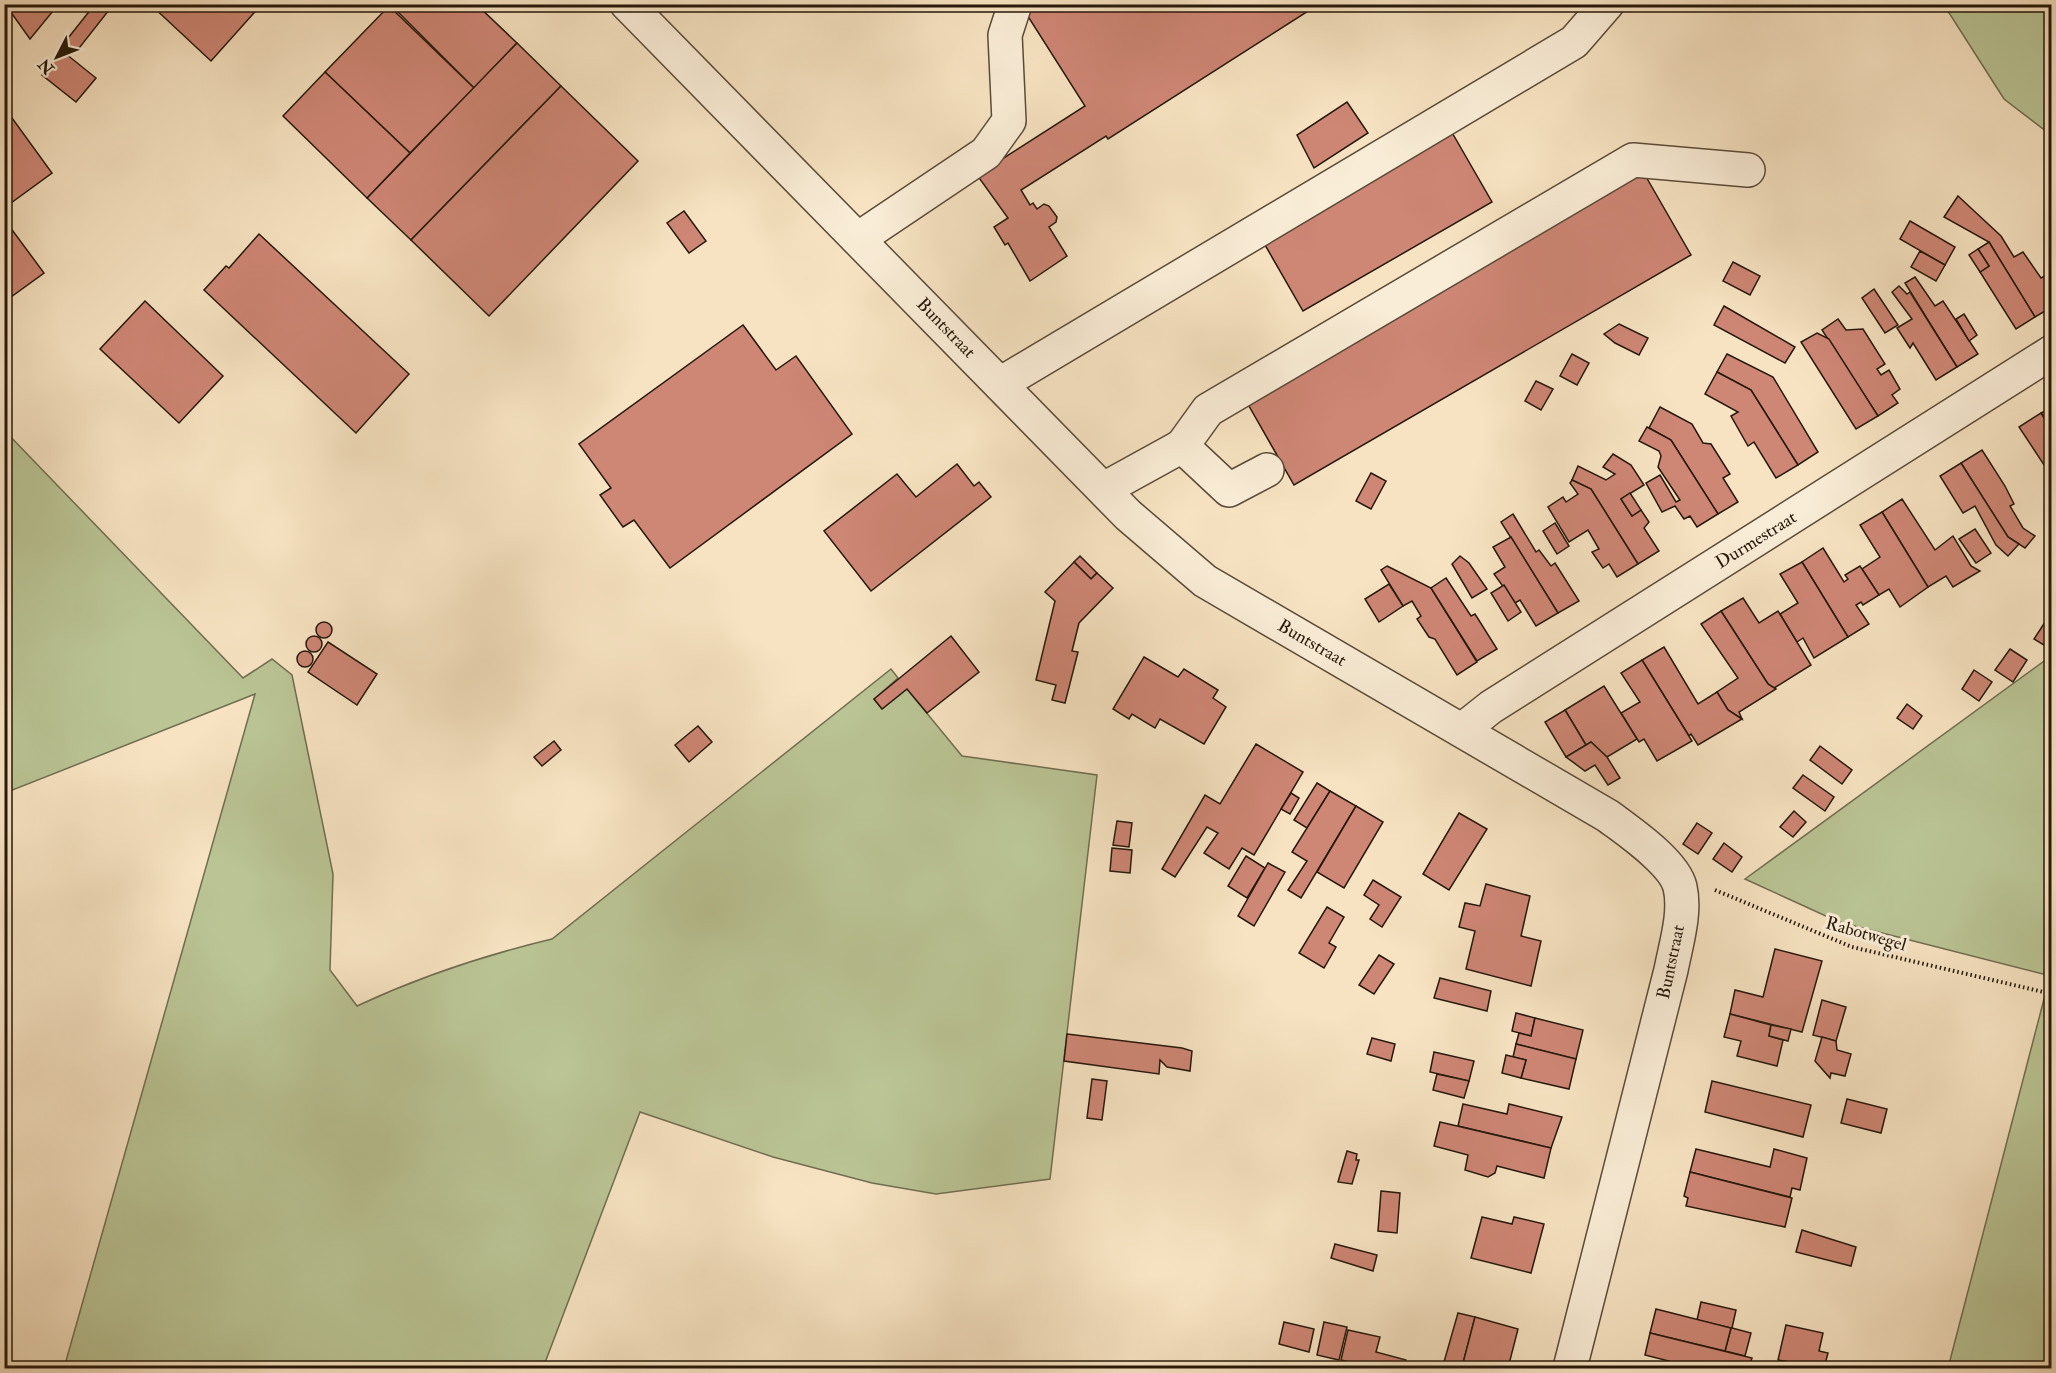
<svg xmlns="http://www.w3.org/2000/svg" width="2056" height="1373" font-family="'IM FELL Double Pica',serif">
<style>
.green{fill:#bac495;stroke:#706e50;stroke-width:1.5}
.building{fill:#ce8675;stroke:#26180a;stroke-width:1.5}
.lines{fill:none;stroke-linecap:round;stroke-linejoin:round}
.minor-casing{stroke:#5a4b38;stroke-width:36}
.path{stroke:#26180a;stroke-width:4;stroke-dasharray:1.5 3;stroke-linecap:butt}
.minor{stroke:#faedd7;stroke-width:33}
.labels{text-anchor:middle;dominant-baseline:central;stroke-width:6;stroke-linejoin:round;paint-order:stroke}
.street-label{font-size:18px;fill:#26180a;stroke:#faedd7}
</style>
<rect width="100%" height="100%" fill="#f7e3c2"/>
<filter id="stains"><feTurbulence type="fractalNoise" baseFrequency=".00333" numOctaves="4"/><feColorMatrix values="0 0 0 0 .2 0 0 0 0 .09 0 0 0 0 .02 0 0 0 .5 -.17"/></filter>
<radialGradient id="worn" r=".72"><stop offset=".6" stop-color="#630" stop-opacity="0"/><stop offset="1" stop-color="#630" stop-opacity=".3"/></radialGradient>
<g class="green">
<path d="M1944,5h107v130l-47,-36z"/>
<path d="M4,430l239,248 29,-19 20,16 41,199 -3,96 27,36c62,-29 128,-51 195,-67l339,-270 7,9 -24,21 8,10 25,-20 55,67 135,19 -47,404 -114,15 -64,-11 -99,-26 -133,-45 -97,256h-479l191,-674 -250,99z"/>
<path d="M2051,656v320l-212,-54 -94,-43z"/>
<path d="M2044,999l8,2 -1,367h-103z"/>
</g>
<g class="building">
<path d="M5,4h43l5,7 -23,28z"/>
<path d="M95,4l18,1 -37,47 -11,-10z"/>
<path d="M150,4h112l-51,57z"/>
<path d="M390,4h86l41,39 -43,45z"/>
<path d="M1026,4h288l2,2 -208,133 -2,-3 -85,54 9,15 3,-2 4,6 7,-5 5,2 8,11 -1,5 -7,5 18,29 -37,25 -22,-38 -3,2 -11,-18 14,-9 -31,-43 108,-69 -63,-99z"/>
<path d="M389,6l85,82 -64,65 -85,-81z"/>
<path d="M517,43l44,43 -150,154 -44,-42z"/>
<path d="M61,50l35,28 -20,24 -34,-27z"/>
<path d="M325,72l85,81 -43,45 -84,-82z"/>
<path d="M561,86l77,75 -149,155 -78,-76z"/>
<path d="M1347,102l21,31 -54,35 -17,-33z"/>
<path d="M4,107l48,66 -48,35z"/>
<path d="M1450,129l42,73 -189,109 -42,-73z"/>
<path d="M1641,168l50,87 -397,230 -49,-86z"/>
<path d="M1958,196l43,40 13,21 9,-5 18,26 11,-6v35l-17,10 -46,-75 -45,-25z"/>
<path d="M684,211l22,30 -17,12 -22,-30z"/>
<path d="M4,219l40,54 -40,29z"/>
<path d="M1910,221l45,26 -10,18 -45,-26z"/>
<path d="M259,234l150,140 -53,59 -152,-143 22,-24 3,2z"/>
<path d="M1989,242l46,75 -19,12 -36,-57 9,-6 -11,-17z"/>
<path d="M1978,249l11,17 -9,6 -11,-17z"/>
<path d="M1920,251l25,14 -9,16 -25,-14z"/>
<path d="M1733,262l27,14 -10,19 -27,-14z"/>
<path d="M1915,277l20,29 8,-5 35,53 -21,13 -52,-84z"/>
<path d="M1899,286l8,8 3,-2 47,75 -21,13 -23,-37 -3,5 -13,-20 15,-9 -20,-27z"/>
<path d="M1874,289l24,36 -13,8 -23,-35z"/>
<path d="M145,301l78,75 -44,47 -79,-74z"/>
<path d="M1724,306l71,41 -10,16 -71,-38z"/>
<path d="M1964,314l13,21 -8,6 -13,-22z"/>
<path d="M1838,319l8,11 17,-1 22,35 -8,5 4,6 8,-5 11,19 -8,6 6,8 -20,13 -56,-86z"/>
<path d="M1619,324l29,14 -9,17 -24,-12 -11,-9z"/>
<path d="M743,325l33,45 20,-14 56,78 -182,134 -36,-48 -11,7 -23,-32 11,-7 -32,-44z"/>
<path d="M1817,333l12,6 49,77 -22,13 -55,-87z"/>
<path d="M1572,354l17,9 -12,22 -17,-9z"/>
<path d="M1727,354l46,23 45,75 -20,13 -47,-75 -34,-18z"/>
<path d="M1717,372l34,18 47,75 -22,13 -22,-36 -6,4 -17,-30 7,-4 -33,-18z"/>
<path d="M1536,381l17,8 -12,21 -16,-9z"/>
<path d="M1660,407l32,17 11,19 8,1 19,30 -7,4 15,24 -20,12 -47,-74 -22,-12z"/>
<path d="M2052,407v24l-11,-18z"/>
<path d="M2041,413l11,18v46l-33,-50z"/>
<path d="M1647,427l24,13 47,74 -21,13 -7,-11 -6,3 -9,-13 -13,6 -16,-29 14,-8 16,27 4,-2 -22,-33 3,-11 -2,-5 -20,-10z"/>
<path d="M1982,450l23,36 9,18 -4,2 13,22 12,8 -10,12 -17,-11 -47,-74z"/>
<path d="M1613,454l18,11 13,20 -23,14 11,17 9,-6 8,12 -5,6 15,23 -21,13 -47,-75 -19,-9 6,-14 28,14 9,-6 -12,-7z"/>
<path d="M1961,463l47,74 11,7 -11,12 -12,-11 -21,-39 -12,7 -23,-37z"/>
<path d="M957,464l17,22 5,-4 12,15 -120,94 -47,-60 73,-57 19,23z"/>
<path d="M1371,473l15,8 -15,28 -15,-8z"/>
<path d="M1572,480l19,9 47,75 -21,13 -8,-13 -6,4 -11,-16 7,-3 -11,-19 -19,12 -21,-35 15,-10 3,5 12,-8 -8,-11z"/>
<path d="M1630,493l11,17 -9,6 -11,-17z"/>
<path d="M1902,499l33,51 18,-14 18,30 9,5 -27,16 -7,-11 -18,11 -46,-75z"/>
<path d="M1882,512l46,75 -28,20 -11,-18 -10,6 -17,-26 18,-12 -20,-32z"/>
<path d="M1513,514l23,38 3,-2 12,16 4,-3 24,38 -21,12 -57,-91z"/>
<path d="M1555,523l14,23 -12,8 -14,-23z"/>
<path d="M1975,529l16,24 -15,10 -17,-24z"/>
<path d="M1511,537l47,76 -22,13 -16,-26 -5,3 -21,-29 11,-7 -12,-20z"/>
<path d="M1823,548l21,34 4,-3 -3,-4 15,-9 19,29 -16,10 -2,-3 -5,3 13,19 -21,13 -46,-75z"/>
<path d="M1080,556l17,17 -6,6 -17,-17z"/>
<path d="M1460,556l9,7 18,26 -15,9 -20,-34z"/>
<path d="M1074,562l17,17 6,-6 16,15 -34,35 -7,28 6,1 -13,51 -13,-3 4,-15 -20,-5 19,-79 -10,-9z"/>
<path d="M1802,562l46,75 -34,21 -11,-20 -6,4 -17,-28 18,-11 -18,-29z"/>
<path d="M1387,566l44,22 46,74 -20,13 -22,-36 -6,-2 -12,-18 4,-3 -9,-15 -9,5 -22,-36z"/>
<path d="M1446,578l25,38 4,-2 22,35 -20,12 -46,-73z"/>
<path d="M1389,584l14,22 -24,16 -14,-23z"/>
<path d="M1504,585l17,27 -13,9 -17,-28z"/>
<path d="M1743,598l16,25 19,-12 33,54 -37,23 -6,-4 -47,-73z"/>
<path d="M1721,611l47,73 8,5 -37,23 3,7 -14,-9 -11,-18 21,-14 -37,-54z"/>
<path d="M2047,619l5,3v28l-18,-11z"/>
<circle cx="324" cy="630" r="8"/>
<circle cx="314" cy="644" r="8"/>
<path d="M951,636l28,36 -52,41 -20,-24 -25,20 -8,-10z"/>
<path d="M328,642l49,32 -20,31 -49,-33z"/>
<path d="M1664,647l34,57 19,-12 11,18 14,9 -44,26 -7,-11 -2,2 -47,-76z"/>
<path d="M2010,649l17,11 -14,22 -18,-12z"/>
<circle cx="305" cy="659" r="8"/>
<path d="M1144,657l34,20 6,-8 34,21 -5,8 13,9 -22,37 -44,-25 -5,9 -23,-14 -3,5 -16,-10z"/>
<path d="M1642,660l50,81 -35,20 -13,-22 -5,3 -18,-29 19,-11 -19,-29z"/>
<path d="M1974,670l18,12 -13,19 -17,-12z"/>
<path d="M1604,686l33,53 -30,18 -16,-15 -5,3 -21,-35z"/>
<path d="M1907,704l15,12 -9,13 -16,-11z"/>
<path d="M1565,710l21,35 -20,12 -21,-35z"/>
<path d="M698,726l14,16 -23,20 -14,-17z"/>
<path d="M554,741l7,9 -19,16 -8,-9z"/>
<path d="M1591,742l16,15 13,21 -12,7 -13,-20 -10,6 -19,-14z"/>
<path d="M1256,744l47,28 -49,83 -12,-7 -13,21 -25,-16 14,-20 -11,-6 -32,50 -13,-8 43,-74 15,9z"/>
<path d="M1820,746l32,24 -10,14 -32,-24z"/>
<path d="M1803,775l31,22 -9,14 -32,-23z"/>
<path d="M1317,783l13,8 -23,37 -13,-8z"/>
<path d="M1330,791l26,15 -55,92 -13,-8 19,-29 -15,-9z"/>
<path d="M1291,793l8,5 -9,16 -9,-5z"/>
<path d="M1356,806l27,16 -39,66 -27,-16z"/>
<path d="M1794,811l12,11 -13,15 -13,-10z"/>
<path d="M1459,813l28,16 -38,61 -26,-16z"/>
<path d="M1117,821l15,2 -3,24 -16,-2z"/>
<path d="M1697,823l15,10 -14,21 -15,-10z"/>
<path d="M1724,843l18,14 -10,15 -19,-13z"/>
<path d="M1112,848l20,2 -2,23 -20,-2z"/>
<path d="M1246,856l19,12 -18,30 -19,-12z"/>
<path d="M1268,863l17,9 -31,54 -16,-10z"/>
<path d="M1373,880l28,17 -19,30 -12,-8 9,-14 -15,-10z"/>
<path d="M1486,884l44,12 -9,40 20,5 -10,45 -65,-17 9,-38 -16,-4 6,-24 15,3z"/>
<path d="M1327,907l17,10 -15,26 7,4 -12,21 -25,-15z"/>
<path d="M1775,949l47,12 -20,71 -72,-18 5,-24 28,7z"/>
<path d="M1379,955l15,9 -20,30 -15,-9z"/>
<path d="M1440,978l51,13 -4,20 -53,-13z"/>
<path d="M1822,1000l24,7 -10,34 -23,-6z"/>
<path d="M1516,1013l19,5 -4,18 -19,-5z"/>
<path d="M1730,1014l41,11 -2,11 14,4 -6,26 -40,-10 4,-15 -17,-4z"/>
<path d="M1535,1018l48,12 -7,29 -60,-15 3,-11 12,3z"/>
<path d="M1771,1025l20,4 -3,12 -19,-5z"/>
<path d="M1067,1034l115,14 10,3 -2,20 -23,-4 -7,-7 -1,14 -95,-13z"/>
<path d="M1822,1037l14,4 1,9 14,4 -6,22 -14,-3 -1,5 -15,-17z"/>
<path d="M1372,1038l23,6 -4,17 -24,-7z"/>
<path d="M1516,1044l60,15 -7,30 -48,-11 5,-18 -13,-3z"/>
<path d="M1434,1052l40,9 -5,20 -39,-9z"/>
<path d="M1506,1055l20,5 -5,18 -19,-5z"/>
<path d="M1437,1074l32,7 -5,17 -31,-8z"/>
<path d="M1092,1079l15,2 -5,39 -15,-2z"/>
<path d="M1712,1081l99,24 -8,32 -98,-25z"/>
<path d="M1847,1099l40,10 -6,24 -40,-10z"/>
<path d="M1463,1104l44,10 2,-10 53,13 -11,31 -93,-22z"/>
<path d="M1440,1122l111,26 -7,30 -47,-12 -2,7 -7,4 -23,-7 3,-15 -34,-9z"/>
<path d="M1696,1149l74,18 4,-18 33,9 -7,32 -8,-2 -2,9 -100,-25z"/>
<path d="M1347,1151l10,3 -1,6h3l-7,24 -14,-2z"/>
<path d="M1690,1172l102,26 -7,29 -99,-21 2,-8 -4,-2z"/>
<path d="M1381,1191l19,2 -3,40 -19,-2z"/>
<path d="M1482,1217l30,7 2,-7 30,7 -13,49 -60,-15z"/>
<path d="M1802,1230l54,17 -5,19 -55,-14z"/>
<path d="M1335,1244l42,11 -4,16 -42,-13z"/>
<path d="M1701,1302l35,8 -4,18 19,5 -6,23 -20,-5 6,-23 -34,-8z"/>
<path d="M1656,1309l75,19 -6,23 -75,-18z"/>
<path d="M1458,1313l17,4 -13,50 -18,-5z"/>
<path d="M1475,1317l43,12 -10,39 -46,-1z"/>
<path d="M1284,1322l30,7 -5,23 -30,-8z"/>
<path d="M1324,1322l23,5 -8,33 -22,-5z"/>
<path d="M1786,1325l37,8 -4,18 9,2 -4,15 -46,-8z"/>
<path d="M1348,1330l32,7 -4,15 30,8 -2,8h-31l-32,-8z"/>
<path d="M1650,1333l102,25 -3,10h-53l-51,-13z"/>
<path d="M1334,1362l26,6h-28z"/>
</g>
<g class="lines">
<defs>
<g id="minor">
<path d="M627,4l501,511 77,66 403,235c20,15 66,46 72,71 6,26 -4,57 -9,83l-101,398"/>
<path d="M858,239l128,-86 23,-32 -4,-86 10,-31"/>
<path d="M1000,384l574,-342 33,-38"/>
<path d="M1182,446l26,-36 425,-250 115,10"/>
<path d="M1104,489l78,-43 47,44 38,-20"/>
<path d="M1462,730l29,-23 561,-355"/>
</g>
</defs>
<use href="#minor" class="minor-casing"/>
<path class="path" d="M1715,890l137,57 200,47"/>
<use href="#minor" class="minor"/>
</g>
<g class="labels">
<g class="street-label">
<text transform="translate(946 328) rotate(46)">Buntstraat</text>
<text transform="translate(1756 540) rotate(-32)">Durmestraat</text>
<text transform="translate(1312 643) rotate(30)">Buntstraat</text>
<text transform="translate(1866 934) rotate(16)">Rabotwegel</text>
<text transform="translate(1671 962) rotate(-78)">Buntstraat</text>
</g>
</g>
<rect width="2056" height="1373" fill="none" stroke="#f7e3c2" stroke-width="24"/>
<rect x="6" y="6" width="2044" height="1361" fill="none" stroke="#26180a" stroke-width="3"/>
<rect x="12" y="12" width="2032" height="1349" fill="none" stroke="#26180a" stroke-width="1.5"/>
<g transform="translate(57 57) rotate(228)" stroke="#faedd7" stroke-width="4.5" paint-order="stroke">
<path d="M0-4.5L10 22L0 15L-10 22Z" fill="#26180a"/>
<text y="-9" font-size="16" font-weight="bold" text-anchor="middle" fill="#26180a">N</text>
</g>
<rect width="100%" height="100%" filter="url(#stains)"/>
<rect width="100%" height="100%" fill="url(#worn)"/>
</svg>
